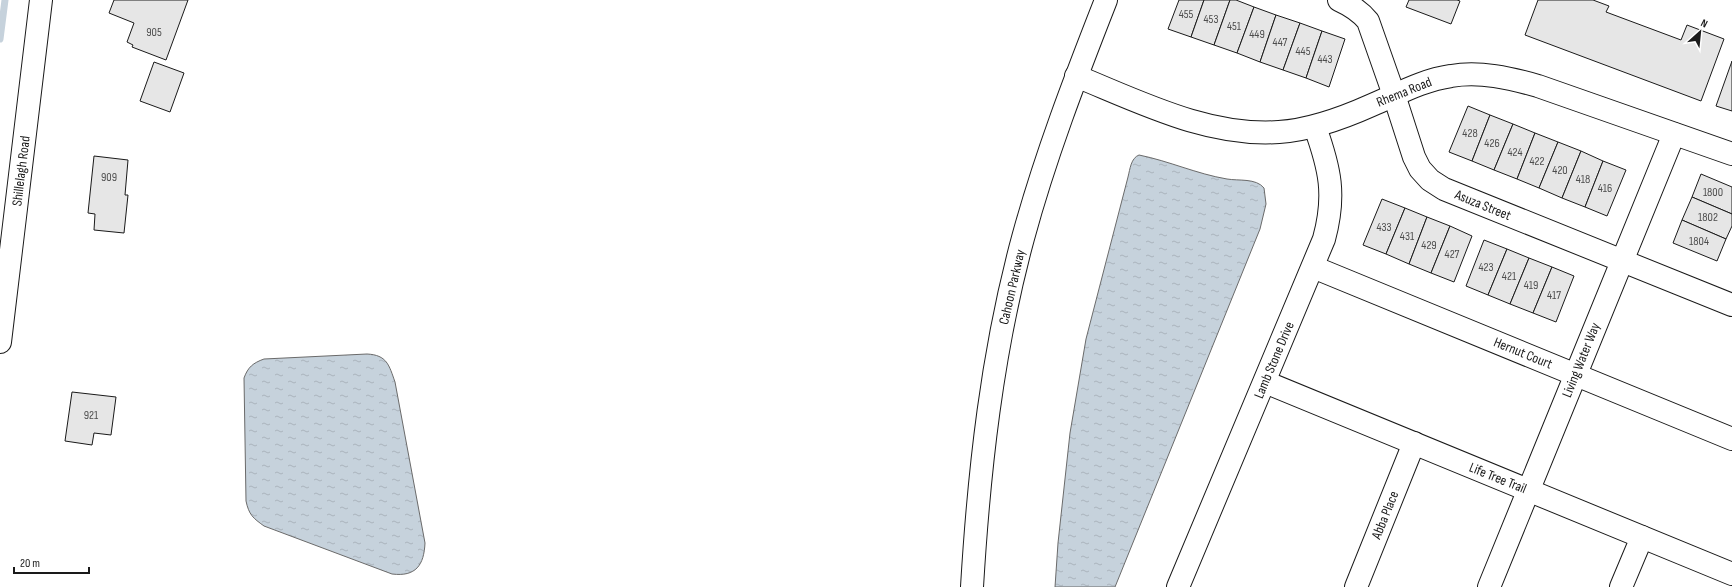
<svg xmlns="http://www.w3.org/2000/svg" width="1732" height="587" font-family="'Sofia Sans Condensed',sans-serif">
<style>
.water{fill:url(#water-ripples);stroke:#6a6a6a}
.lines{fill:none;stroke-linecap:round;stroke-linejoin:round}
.stream{stroke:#c6d2dc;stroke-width:7}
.building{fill:#e6e6e6;stroke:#1a1a1a}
.minor-casing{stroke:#1a1a1a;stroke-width:24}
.tertiary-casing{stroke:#1a1a1a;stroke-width:24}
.minor{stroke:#fff;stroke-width:22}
.tertiary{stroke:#fff;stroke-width:22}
.labels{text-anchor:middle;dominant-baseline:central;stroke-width:3;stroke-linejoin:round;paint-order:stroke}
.number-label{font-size:12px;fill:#4d4d4d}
.street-label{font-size:14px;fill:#1a1a1a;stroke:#fff}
</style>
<defs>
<pattern id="water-ripples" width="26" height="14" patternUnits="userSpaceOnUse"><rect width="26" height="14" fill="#c6d2dc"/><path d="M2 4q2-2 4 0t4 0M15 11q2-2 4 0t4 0" fill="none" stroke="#aab4bc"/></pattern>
</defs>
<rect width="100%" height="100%" fill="#fff"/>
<g class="water">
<path d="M1139,155c30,6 58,19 88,24 12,2 29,-1 37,9l2,16 -6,25 -145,358h-60l3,-44 12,-110 16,-94 42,-162c2,-8 3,-19 11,-22z"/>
<path d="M367,354c20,1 22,11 28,28l30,161c-1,22 -9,34 -33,31l-128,-48c-11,-8 -15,-11 -18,-25l-2,-123c4,-11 9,-15 20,-19z"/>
</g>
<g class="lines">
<path class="stream" d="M0,39l5,-39"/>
</g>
<g class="building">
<path d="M114,0h74l-22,60 -34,-13 1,-2 -6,-3 7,-19 -25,-10z"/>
<path d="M1179,0h25l-13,37 -23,-8z"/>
<path d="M1204,0h26l-16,45 -23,-8z"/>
<path d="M1230,0h6l18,7 -17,46 -23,-8z"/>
<path d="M1409,0h48l3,1 -9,23 -45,-17z"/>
<path d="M1538,0h55l16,6 -3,6 75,28 6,-15 37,14 -23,62 -176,-66z"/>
<path d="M1254,7l22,8 -16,47 -23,-9z"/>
<path d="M1276,15l24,8 -17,47 -23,-8z"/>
<path d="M1300,23l22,8 -16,47 -23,-8z"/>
<path d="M1322,31l23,8 -16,48 -23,-9z"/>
<path d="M1732,61v50l-16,-5z"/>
<path d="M154,62l30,11 -14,39 -30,-11z"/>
<path d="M1468,106l22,9 -18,46 -23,-9z"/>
<path d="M1490,115l23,9 -19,46 -22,-9z"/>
<path d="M1513,124l22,9 -18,46 -23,-9z"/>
<path d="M1535,133l23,9 -19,46 -22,-9z"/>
<path d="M1558,142l23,9 -19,47 -23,-10z"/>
<path d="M1581,151l22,10 -18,46 -23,-9z"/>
<path d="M94,156l34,4 -3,35h3l-4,38 -30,-3 1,-16 -7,-1z"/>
<path d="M1603,161l23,9 -19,46 -22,-9z"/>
<path d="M1701,174l31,13v27l-40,-17z"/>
<path d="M1692,197l40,17v12l-6,13 -44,-19z"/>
<path d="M1382,199l23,9 -19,46 -23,-9z"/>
<path d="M1405,208l22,9 -18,47 -23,-10z"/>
<path d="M1427,217l23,9 -19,47 -22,-9z"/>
<path d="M1682,220l44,19 -9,22 -44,-18z"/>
<path d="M1450,226l22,10 -18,46 -23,-9z"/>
<path d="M1484,240l23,9 -19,46 -22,-9z"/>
<path d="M1507,249l22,9 -19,46 -22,-9z"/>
<path d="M1529,258l23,9 -19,46 -23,-9z"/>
<path d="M1552,267l22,9 -18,46 -23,-9z"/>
<path d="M72,392l44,5 -5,38 -17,-2 -2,12 -27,-4z"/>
</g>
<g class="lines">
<defs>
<g id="minor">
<path d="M1339,0c11,5 21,11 29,21l26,74 20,62 6,12 10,11 14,9 288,116"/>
<path d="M1076,76c64,26 132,61 203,56 32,-2 64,-14 93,-27 26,-11 51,-25 79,-29 29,-5 59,2 87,10l194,68"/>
<path d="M1313,267l419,172"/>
<path d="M1265,382l467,192"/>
<path d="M972,587c7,-117 20,-235 51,-349 22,-81 52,-159 83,-238"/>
<path d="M1178,587l146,-348c12,-44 6,-70 -9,-112"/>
<path d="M1356,587l58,-144"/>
<path d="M1489,587l185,-453"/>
<path d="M1621,587l21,-50"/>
</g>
<path id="tertiary" d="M0,342l41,-342"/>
</defs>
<use href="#minor" class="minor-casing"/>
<use href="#tertiary" class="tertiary-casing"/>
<use href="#minor" class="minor"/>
<use href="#tertiary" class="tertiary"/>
</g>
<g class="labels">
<g class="number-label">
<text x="1186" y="14">455</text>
<text x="1211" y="19">453</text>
<text x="1234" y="26">451</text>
<text x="154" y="32">905</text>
<text x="1257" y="34">449</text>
<text x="1280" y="42">447</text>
<text x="1303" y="51">445</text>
<text x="1325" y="59">443</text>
<text x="1470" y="133">428</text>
<text x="1492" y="143">426</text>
<text x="1515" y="152">424</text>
<text x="1537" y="161">422</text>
<text x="1560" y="170">420</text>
<text x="109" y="177">909</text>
<text x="1583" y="179">418</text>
<text x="1605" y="188">416</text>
<text x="1713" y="192">1800</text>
<text x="1708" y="217">1802</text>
<text x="1384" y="227">433</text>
<text x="1407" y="236">431</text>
<text x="1699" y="241">1804</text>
<text x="1429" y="245">429</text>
<text x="1452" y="254">427</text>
<text x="1486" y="267">423</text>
<text x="1509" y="276">421</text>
<text x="1531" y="285">419</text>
<text x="1554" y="295">417</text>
<text x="91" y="415">921</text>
</g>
<g class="street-label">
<text transform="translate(1404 92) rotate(-22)">Rhema Road</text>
<text transform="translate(21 171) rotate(-83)">Shillelagh Road</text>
<text transform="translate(1483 205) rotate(22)">Asuza Street</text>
<text transform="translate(1012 287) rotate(-77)">Cahoon Parkway</text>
<text transform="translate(1523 353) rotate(22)">Hernut Court</text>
<text transform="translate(1274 360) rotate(-67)">Lamb Stone Drive</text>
<text transform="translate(1581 360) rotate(-68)">Living Water Way</text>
<text transform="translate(1498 478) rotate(22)">Life Tree Trail</text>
<text transform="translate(1385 515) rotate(-68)">Abba Place</text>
</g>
</g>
<g transform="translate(1700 32) rotate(27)" stroke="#ffffff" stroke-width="3" paint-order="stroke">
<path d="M0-3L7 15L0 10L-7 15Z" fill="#1a1a1a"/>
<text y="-6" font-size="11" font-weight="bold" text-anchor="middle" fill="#1a1a1a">N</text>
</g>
<path d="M14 567v6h75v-6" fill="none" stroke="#1a1a1a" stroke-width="2"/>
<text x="20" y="567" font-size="12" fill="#1a1a1a" stroke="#ffffff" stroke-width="3" paint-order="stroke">20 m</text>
</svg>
